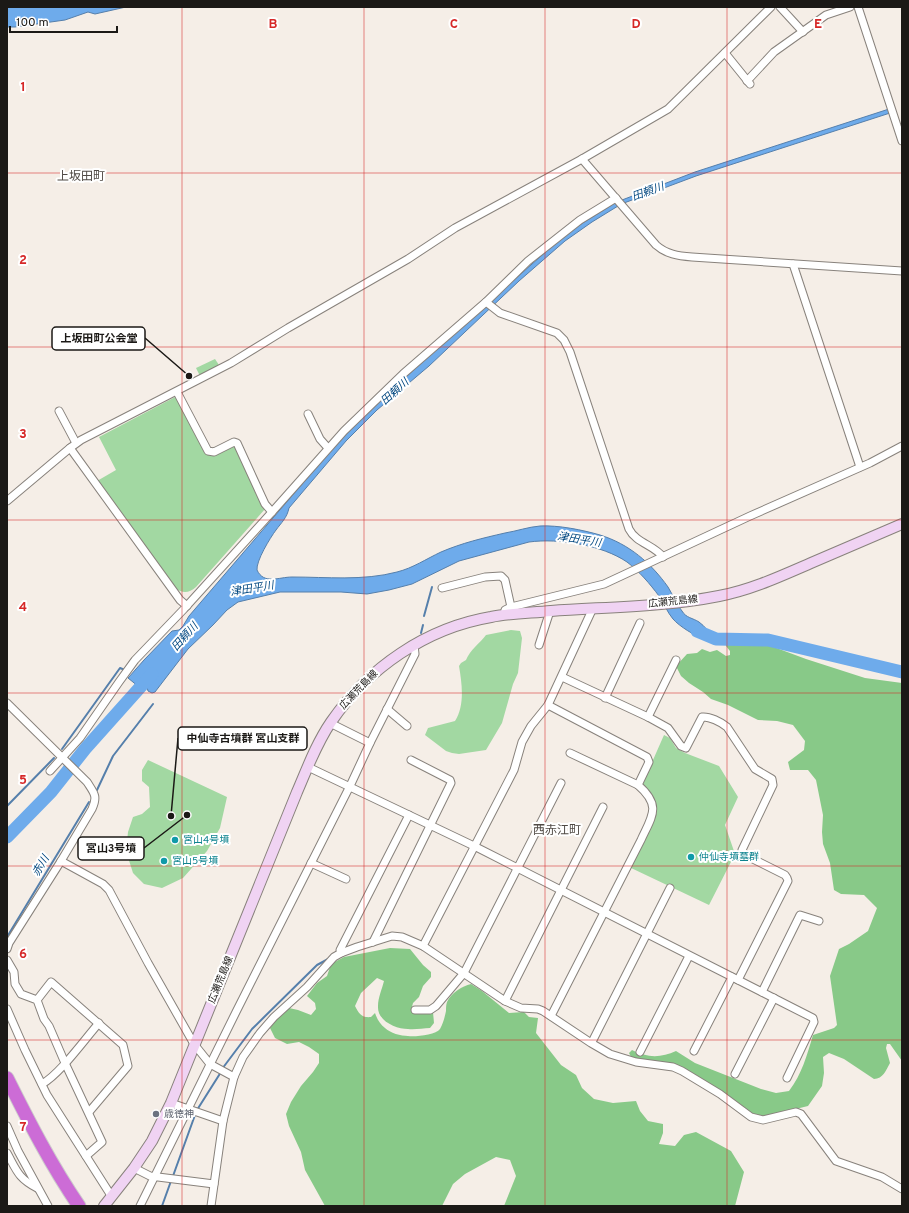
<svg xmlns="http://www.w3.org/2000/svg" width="909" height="1213" font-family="Overpass,'Noto Sans JP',sans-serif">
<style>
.green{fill:#a2d8a2}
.forest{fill:#88c988}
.water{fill:#6eabeb;stroke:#557fab}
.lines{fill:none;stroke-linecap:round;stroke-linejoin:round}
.stream{stroke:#557fab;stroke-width:2}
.river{stroke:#6eabeb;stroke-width:13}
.street-casing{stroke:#88827c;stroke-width:9}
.secondary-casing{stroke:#88827c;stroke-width:12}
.highway-casing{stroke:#cdcccc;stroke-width:15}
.street{stroke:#fff;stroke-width:7}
.secondary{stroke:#f0d3f3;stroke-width:10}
.highway{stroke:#cc6cd6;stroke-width:13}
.grid{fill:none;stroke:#d62828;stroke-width:1;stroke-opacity:0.55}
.culture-dot{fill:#0f9aa8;stroke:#fff;stroke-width:1.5}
.worship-dot{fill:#6b7280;stroke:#fff;stroke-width:1.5}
.labels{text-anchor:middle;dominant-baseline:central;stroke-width:4;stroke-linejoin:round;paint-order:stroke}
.street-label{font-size:10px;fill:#1b1916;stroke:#fff}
.culture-label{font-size:10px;fill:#0d838f;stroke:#fff;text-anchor:start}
.worship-label{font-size:10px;fill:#5b616d;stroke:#fff;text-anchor:start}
.water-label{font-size:11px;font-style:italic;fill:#004780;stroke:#fff}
.quarter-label{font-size:12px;fill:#504a45;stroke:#fff}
.grid-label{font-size:13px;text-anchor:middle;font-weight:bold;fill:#d62828;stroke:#fff;stroke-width:4;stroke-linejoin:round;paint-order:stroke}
.leader{fill:none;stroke:#1b1916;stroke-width:1.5}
.callout-dot{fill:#1b1916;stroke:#fff;stroke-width:1.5}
.callout{fill:#fff;stroke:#1b1916;stroke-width:1.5}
.callout-label{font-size:11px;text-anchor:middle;font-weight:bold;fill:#1b1916}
</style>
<rect width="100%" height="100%" fill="#f5eee7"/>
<g class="green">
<path d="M215,359l4,6 -19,11 -4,-8z"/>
<path d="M177,396l30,58h6l20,-10 4,2 28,63 -69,78c-7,6 -13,7 -21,1l-78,-107 19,-11 -17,-33z"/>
<path d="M511,630l9,1 2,7 -4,35 -5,11 -11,39 -16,27 -27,4 -7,-1 -6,-2 -21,-16 3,-7 27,-7c10,-16 7,-37 4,-55l2,-3 5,-3c4,-10 14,-17 20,-25z"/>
<path d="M664,735l6,3 6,10 9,5 34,13 19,31 -13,28 10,29 -26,51 -80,-38 26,-54 -13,-28z"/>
<path d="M148,760l79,37 -7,31 -13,23 -24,27 -21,10 -18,-4 -11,-11 -7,-22 2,-19 5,-15 9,-3 8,-7 -1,-20 -7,-6v-11z"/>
</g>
<g class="forest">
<path d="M739,642l32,4 35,13 59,19 37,5v378l-12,-17h-3l-1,4 4,15c-4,7 -7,16 -16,16l-30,-20 -15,-6 -6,4 1,16 -2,13 -14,20 -45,11 -10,-3 -68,-45 -48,-9 -6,-3 -2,-4 3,-3c15,8 29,8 44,1l19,12 66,26 15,4 13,-2c13,-17 18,-36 24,-56l21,-7 3,-3 -7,-49 9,-27 10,-5 19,-13 9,-23 -13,-13 -23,-1 -7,-4 -4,-27 -7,-19 -1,-12 1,-17 -7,-35 -8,-10h-18l-2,-8 16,-12 1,-9 -12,-16 -16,-4 -19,-1 -30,-15 -17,-6 -8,-7 -14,-9 -8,-7 -5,-10 11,-12 10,-1 5,-4 8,3 7,-2 9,6 4,-1v-4l-4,-5v-3z"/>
<path d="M390,948l20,1 13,16 8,7v5l-8,9 -4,11 -6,6 -1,4 1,5c7,2 13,0 20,0l1,11 -4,5c-7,0 -15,2 -22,1 -12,0 -31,-8 -30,-23 0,-8 4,-17 6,-25l-7,-3 -16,15 -6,13c4,8 7,12 16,11l4,-4c2,6 5,11 10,15 5,5 16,8 23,8 7,1 28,-1 32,-7 3,-5 5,-13 6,-18 0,-3 0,-6 1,-9 4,-9 15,-16 24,-18l11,7 27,22 15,-1 5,5 9,1 -2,15 25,32 15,10 6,13 12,11 19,4 23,-2 4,10 8,10 15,3v9l-4,11 16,2 9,-11 12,-3 35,19 13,21 -9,34h-231l12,-30 -6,-16 -14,-3 -31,17 -12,10 -11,22h-117l-20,-36 -4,-18 -12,-26 -3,-12 5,-12 10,-16 12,-14 6,-9v-9l-10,-7 -10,-5 -12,2 -12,-6 -5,-10 7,-10 12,-10 9,2 13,5 5,-6 -1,-6 -8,-7 10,-13 10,-7 4,-12 13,-7z"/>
</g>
<g class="water">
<path d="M7,7h119l-31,7 -7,-2 -23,8 -50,7h-8z"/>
<path d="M889,109l1,4 -194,63 -72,27 -2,-3 73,-28z"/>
<path d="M615,203l3,3 -26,16 -27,19 -46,40 -90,85 -52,44 -31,31 -57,67c-2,10 -8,15 -13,22 -6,8 -20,31 -19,40 7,15 22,7 35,7 35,0 71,4 105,-5 16,-4 29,-13 44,-20 21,-9 42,-14 64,-19 12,-2 23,-6 35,-7 18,-1 43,4 60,9 29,9 51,28 68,52 5,8 8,17 14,24 4,7 11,7 17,11 6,4 10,11 15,15 -3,1 -7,1 -10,1 -8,-1 -25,-12 -31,-19 -6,-7 -9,-16 -14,-23 -9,-12 -20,-25 -32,-34 -25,-17 -68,-24 -98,-20l-70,19 -47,23 -23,6 -22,4 -26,-2h-61l-42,10 -11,8 -14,15 -25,24 -33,43 -3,1 -4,-2 -1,-4 -3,4 -16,-13 16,-18 28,-29 7,-1 4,-4 6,-10 156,-182 76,-71 129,-115 28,-22z"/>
</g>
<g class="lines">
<g class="stream">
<path d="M424,616l8,-29"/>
<path d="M421,633l2,-8"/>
<path d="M62,749l58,-81 5,2"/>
<path d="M97,790l16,-34 40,-52"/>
<path d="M7,806l47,-48"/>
<path d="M7,937l82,-135"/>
<path d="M222,1069l30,-40 65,-64 13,-7"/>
<path d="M197,1110l24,-38"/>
<path d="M173,1176l22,-61"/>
<path d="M162,1206l9,-25"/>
</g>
<g class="river">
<path d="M697,631l19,8 52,1 134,32"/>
<path d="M7,837l44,-45 34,-43 67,-75"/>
</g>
<defs>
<g id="street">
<path d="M780,7l23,25"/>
<path d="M858,7l44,134"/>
<path d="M725,53l25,31"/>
<path d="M747,81l27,-29 52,-37 24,-8"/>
<path d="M582,159l74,86c10,9 22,11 36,12l210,14"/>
<path d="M793,264l67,203"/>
<path d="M486,302l14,11 57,20 7,7 6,12 59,177c7,14 25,16 34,28"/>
<path d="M177,392l31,59 6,1 20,-10 3,1 28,61 7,8"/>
<path d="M59,411l17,32"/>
<path d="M308,414l12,25 8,9"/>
<path d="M70,448l110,152 7,6"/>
<path d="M7,501l63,-53 11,-8 150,-77 57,-35 120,-69 47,-31 127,-69 86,-50 103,-102"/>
<path d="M442,588l43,-11 16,-1 4,4 6,27"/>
<path d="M504,615l1,-5 6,-3 93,-23 146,-68 120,-53 32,-17"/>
<path d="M539,645l11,-34"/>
<path d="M562,677l86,40 20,11 13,18 5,2 16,-31c7,-1 19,5 25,10l28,42 17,10 1,6 -31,65 3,5 40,20 2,3 1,3 -50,99"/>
<path d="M605,698l35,-75"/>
<path d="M7,703l80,79c7,11 11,14 5,27l-31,52 -52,82 -2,6"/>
<path d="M548,705l99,52 2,5 -11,23c24,21 14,31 3,55l-90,176"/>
<path d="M387,709l20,17"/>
<path d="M648,717l28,-57"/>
<path d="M330,723l40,20"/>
<path d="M570,753l68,32"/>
<path d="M308,767l166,79 339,172 1,4 -27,56"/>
<path d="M50,771l30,-33 39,-56 16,-22 49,-51 88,-97 72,-81 59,-57 83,-72 42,-41 52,-41 36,-22"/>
<path d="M61,861l42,23 6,6 39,73 46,81 16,20 24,13"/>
<path d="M311,863l35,16"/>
<path d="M373,942l78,-159 -1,-3 -39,-20"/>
<path d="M423,946l91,-176 8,-28 9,-16 17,-21 45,-97"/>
<path d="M341,953l-1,-3 69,-135"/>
<path d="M7,960l7,12 1,12 6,10 16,6 7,19 5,7 16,37 37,79 -16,14"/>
<path d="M762,992l38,-77 19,6"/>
<path d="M37,1000l14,-18 72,63 5,21 -39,46"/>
<path d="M505,1001l98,-194"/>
<path d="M7,1009l18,41 22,45 65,102"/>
<path d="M415,1010h15l6,-4 28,-33 97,-190"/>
<path d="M593,1040l77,-152"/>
<path d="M694,1051l38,-74"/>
<path d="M640,1052l49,-96"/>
<path d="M735,1074l39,-76"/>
<path d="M42,1084c18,-10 42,-44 57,-61"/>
<path d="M171,1103l52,18"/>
<path d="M7,1126l11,25 30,55"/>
<path d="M7,1153c10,18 11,25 30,35"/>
<path d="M134,1168l16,8 64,8"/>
<path d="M140,1206l96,-194 114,-226 20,-43 45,-89 -1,-9"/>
<path d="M211,1206l12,-85 11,-44 9,-20 17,-24 14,-16 33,-30 27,-30 7,-4 16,-6 35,-11 10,1 21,9 82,55 16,7 17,1 5,2 48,32 19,11 26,8 37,5 9,4 38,23 31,23 12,3 33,-8 5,2 35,47 46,16 20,12"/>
</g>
<path id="secondary" d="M104,1206l30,-38 18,-27 19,-38 126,-311c10,-23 19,-48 34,-70 37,-54 95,-94 160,-105 20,-4 40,-4 60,-6 55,-4 113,-4 168,-15 32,-6 62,-20 92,-33 31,-13 61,-26 91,-39"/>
<path id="highway" d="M7,1078c22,44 44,87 72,128"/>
</defs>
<use href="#street" class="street-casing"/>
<use href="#secondary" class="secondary-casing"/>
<use href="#highway" class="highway-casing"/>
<use href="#street" class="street"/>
<use href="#secondary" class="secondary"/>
<use href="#highway" class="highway"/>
</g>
<path class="grid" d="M182,7v1199M364,7v1199M545,7v1199M727,7v1199M7,173h895M7,347h895M7,520h895M7,693h895M7,866h895M7,1040h895"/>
<g class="culture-dot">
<circle cx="175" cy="840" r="4"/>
<circle cx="691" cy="857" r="4"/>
<circle cx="164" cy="861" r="4"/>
</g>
<circle class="worship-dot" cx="156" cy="1114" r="4"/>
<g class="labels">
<g class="street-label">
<text transform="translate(673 602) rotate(-6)">広瀬荒島線</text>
<text transform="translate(359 690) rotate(-46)">広瀬荒島線</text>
<text transform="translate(221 980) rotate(-68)">広瀬荒島線</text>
</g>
<g class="culture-label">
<text x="183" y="840">宮山4号墳</text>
<text x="699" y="857">仲仙寺墳墓群</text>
<text x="172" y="861">宮山5号墳</text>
</g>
<g class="worship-label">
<text x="164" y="1114">歳徳神</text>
</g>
<g class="water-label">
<text transform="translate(648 192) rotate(-20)">田頼川</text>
<text transform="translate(395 392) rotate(-42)">田頼川</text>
<text transform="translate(579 540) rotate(9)">津田平川</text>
<text transform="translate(252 589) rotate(-9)">津田平川</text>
<text transform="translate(185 637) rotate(-48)">田頼川</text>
<text transform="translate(41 866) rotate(-59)">赤川</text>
</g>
<g class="quarter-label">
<text x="81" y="177">上坂田町</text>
<text x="557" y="831">西赤江町</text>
</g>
</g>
<g class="grid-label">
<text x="273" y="28">B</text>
<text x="454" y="28">C</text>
<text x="636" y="28">D</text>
<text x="818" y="28">E</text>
<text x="23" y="91">1</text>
<text x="23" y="264">2</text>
<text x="23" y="438">3</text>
<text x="23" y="611">4</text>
<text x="23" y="784">5</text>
<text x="23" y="958">6</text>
<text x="23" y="1131">7</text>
</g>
<path class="leader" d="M189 376L145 338M171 816L178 738M187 815L144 848"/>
<g class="callout-dot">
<circle cx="189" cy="376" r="4"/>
<circle cx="171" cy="816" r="4"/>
<circle cx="187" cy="815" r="4"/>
</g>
<g class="callout">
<rect x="52" y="327" width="93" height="23" rx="4"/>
<rect x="178" y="727" width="129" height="23" rx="4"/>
<rect x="78" y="837" width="66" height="23" rx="4"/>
</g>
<g class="callout-label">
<text x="99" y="342">上坂田町公会堂</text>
<text x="243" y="742">中仙寺古墳群 宮山支群</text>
<text x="111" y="852">宮山3号墳</text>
</g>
<rect width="909" height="1213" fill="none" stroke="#1b1916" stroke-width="16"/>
<path d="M10 26v6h107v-6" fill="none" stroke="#1b1916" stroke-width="2"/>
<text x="16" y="26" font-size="12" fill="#1b1916" stroke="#ffffff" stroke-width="3" paint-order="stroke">100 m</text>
</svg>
